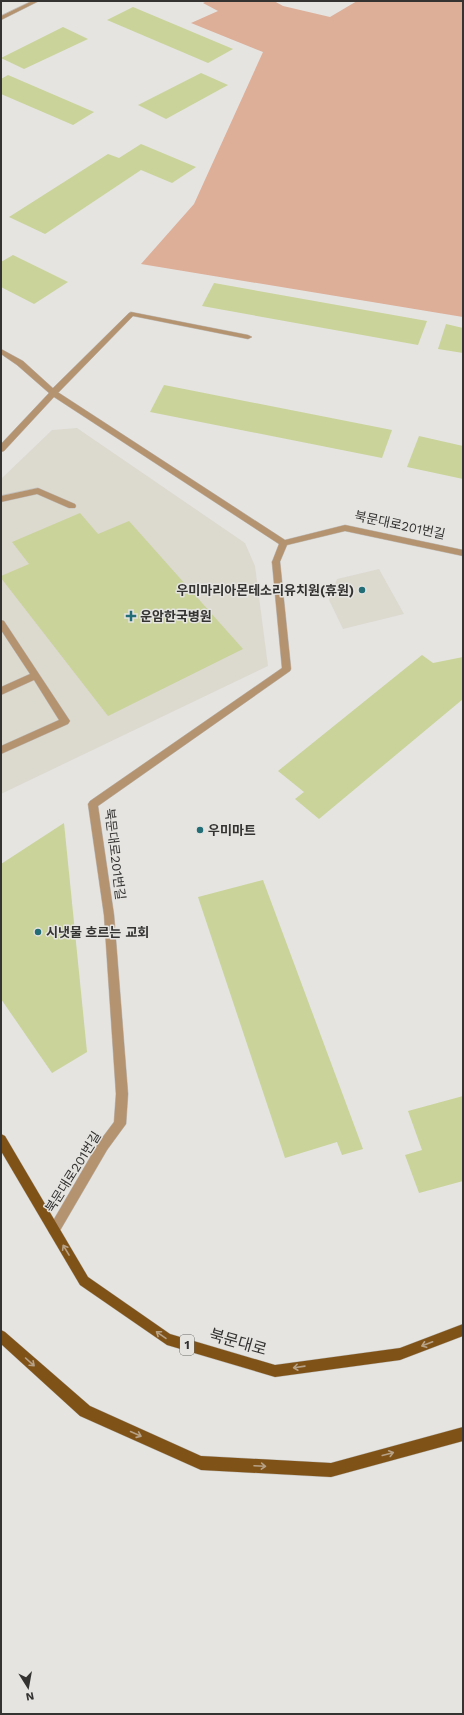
<svg xmlns="http://www.w3.org/2000/svg" width="464" height="1715" font-family="'Work Sans','Noto Sans KR',sans-serif">
<style>
.built{fill:#dcd9cf}
.green{fill:#ddae98}
.building{fill:#cad399}
.lines{fill:none;stroke-linecap:round;stroke-linejoin:round}
.lane-casing{stroke:#c2c1be;stroke-width:1}
.street-casing{stroke:#c2c1be;stroke-width:1}
.primary-casing{stroke:#c2c1be;stroke-width:1}
.lane{fill:#b49371;fill-rule:evenodd}
.street{fill:#b49371;fill-rule:evenodd}
.primary{fill:#7f5218;fill-rule:evenodd}
.oneway{stroke:#b7a287}
.poi-dot{fill:#236d77;stroke:#e5e4e1;stroke-width:1.5}
.labels{text-anchor:middle;dominant-baseline:central;stroke-width:3;stroke-linejoin:round;paint-order:stroke}
.shield{fill:#e5e4e1;stroke:#696866;stroke-width:1}
.shield-label{font-size:12px;font-weight:bold;fill:#343332}
.street-label{font-size:13px;fill:#343332;stroke:#e5e4e1}
.poi-label{font-size:13px;font-weight:bold;fill:#343332;stroke:#e5e4e1;text-anchor:start}
.near-street-label{font-size:16px;fill:#343332;stroke:#e5e4e1}
</style>
<rect width="100%" height="100%" fill="#e5e4e1"/>
<g class="built">
<path d="M77,428l168,115 10,23 13,100 -267,128v-315l51,-49z"/>
<path d="M379,569l25,45 -61,15 -14,-29 8,-21z"/>
</g>
<path class="green" d="M207,1h67l9,5 47,11 27,-16h106v316l-322,-53 53,-60 69,-152 -72,-29 27,-12 -15,-8z"/>
<g class="building">
<path d="M133,7l100,42 -25,14 -101,-43z"/>
<path d="M63,27l25,12 -64,30 -23,-11z"/>
<path d="M201,73l27,12 -62,34 -28,-14z"/>
<path d="M8,75l86,37 -21,13 -72,-31v-15z"/>
<path d="M141,144l55,23 -24,16 -31,-13 -96,64 -36,-17 99,-63 11,4z"/>
<path d="M13,255l55,27 -34,22 -33,-17v-25z"/>
<path d="M214,283l213,38 -9,24 -216,-39z"/>
<path d="M446,324l17,4v25l-25,-4z"/>
<path d="M164,385l228,45 -10,28 -232,-46z"/>
<path d="M419,436l44,10v33l-56,-12z"/>
<path d="M80,513l18,21 31,-13 114,128 -135,67 -107,-138v-2l28,-12 -17,-22z"/>
<path d="M422,655l11,8 30,-6v42l-144,120 -24,-20 9,-7 -26,-21z"/>
<path d="M64,823l23,229 -35,21 -51,-74v-135z"/>
<path d="M263,880l100,269 -21,6 -5,-13 -52,16 -87,-261z"/>
<path d="M463,1096v85l-44,12 -14,-38 17,-5 -14,-39z"/>
</g>
<g class="lines">
<defs>
<g id="lane">
<path d="M131,312l117,23 4,2 -4,2 -115,-23 -77,79h-6v-4l79,-78z"/>
<path d="M38,488l37,16 1,2 -1,2h-6l-32,-14 -36,8v-6z"/>
<path d="M276,559l4,3 11,107 -1,2 -192,135 16,109 14,179 -2,30 -19,26 -49,84 -4,2 -4,-2 -2,-4 2,-4 49,-84 15,-20 2,-28 -12,-179 -16,-111 2,-3 192,-133 -10,-106z"/>
<path d="M1,620l3,1 66,100 -2,3 -67,30v-8l58,-26 -25,-40 -33,15v-8l29,-13 -29,-44z"/>
</g>
<g id="street">
<path d="M32,1h7l-38,19v-4z"/>
<path d="M1,349l22,12 33,30 229,149 60,-15 118,25v6l-118,-25 -58,14 -8,19h-6l-1,-2 7,-18 -225,-147 -50,54 -3,1v-8l48,-51 -32,-28 -16,-11z"/>
</g>
<g id="primary">
<path d="M1,1134l4,2 83,141 82,57 105,31 125,-17 63,-24v12l-63,24 -125,17 -108,-32 -87,-60 -79,-134z"/>
<path d="M1,1330l4,2 85,74 111,50 130,7 132,-36v14l-132,36 -130,-7 -121,-54 -79,-72z"/>
</g>
</defs>
<use href="#lane" class="lane-casing"/>
<use href="#street" class="street-casing"/>
<use href="#primary" class="primary-casing"/>
<use href="#lane" class="lane"/>
<use href="#street" class="street"/>
<use href="#primary" class="primary"/>
</g>
<defs><path id="oneway-shaft" d="M-6 0H5M1.5-3L5.5 0L1.5 3" fill="none" stroke-width="1.6" stroke-linecap="round" stroke-linejoin="round"/></defs>
<g class="oneway">
<use href="#oneway-shaft" transform="translate(66 1250) rotate(-121)"/>
<use href="#oneway-shaft" transform="translate(161 1335) rotate(-145)"/>
<use href="#oneway-shaft" transform="translate(427 1344) rotate(159)"/>
<use href="#oneway-shaft" transform="translate(30 1362) rotate(42)"/>
<use href="#oneway-shaft" transform="translate(299 1367) rotate(172)"/>
<use href="#oneway-shaft" transform="translate(136 1434) rotate(24)"/>
<use href="#oneway-shaft" transform="translate(388 1454) rotate(-15)"/>
<use href="#oneway-shaft" transform="translate(260 1466) rotate(3)"/>
</g>
<g class="poi-dot">
<circle cx="362" cy="590" r="4"/>
<path d="M129 610h4v4h4v4h-4v4h-4v-4h-4v-4h4z"/>
<circle cx="200" cy="830" r="4"/>
<circle cx="38" cy="932" r="4"/>
</g>
<g class="labels">
<rect class="shield" x="180" y="1335" width="14" height="20" rx="3"/>
<g class="shield-label">
<text x="187" y="1345">1</text>
</g>
<g class="street-label">
<text transform="translate(400 525) rotate(12)">북문대로201번길</text>
<text transform="translate(115 854) rotate(83)">북문대로201번길</text>
<text transform="translate(73 1172) rotate(-58)">북문대로201번길</text>
</g>
<g class="poi-label">
<text x="354" y="590" text-anchor="end">우미마리아몬테소리유치원(휴원)</text>
<text x="140" y="616">운암한국병원</text>
<text x="208" y="830">우미마트</text>
<text x="46" y="932">시냇물 흐르는 교회</text>
</g>
<g class="near-street-label">
<text transform="translate(238 1342) rotate(16)">북문대로</text>
</g>
</g>
<rect width="464" height="1715" fill="none" stroke="#343332" stroke-width="4"/>
<g transform="translate(28 1687) rotate(169)" stroke="#e5e4e1" stroke-width="3" paint-order="stroke">
<path d="M0-3L7 15L0 10L-7 15Z" fill="#343332"/>
<text y="-6" font-size="11" font-weight="bold" text-anchor="middle" fill="#343332">N</text>
</g>
</svg>
